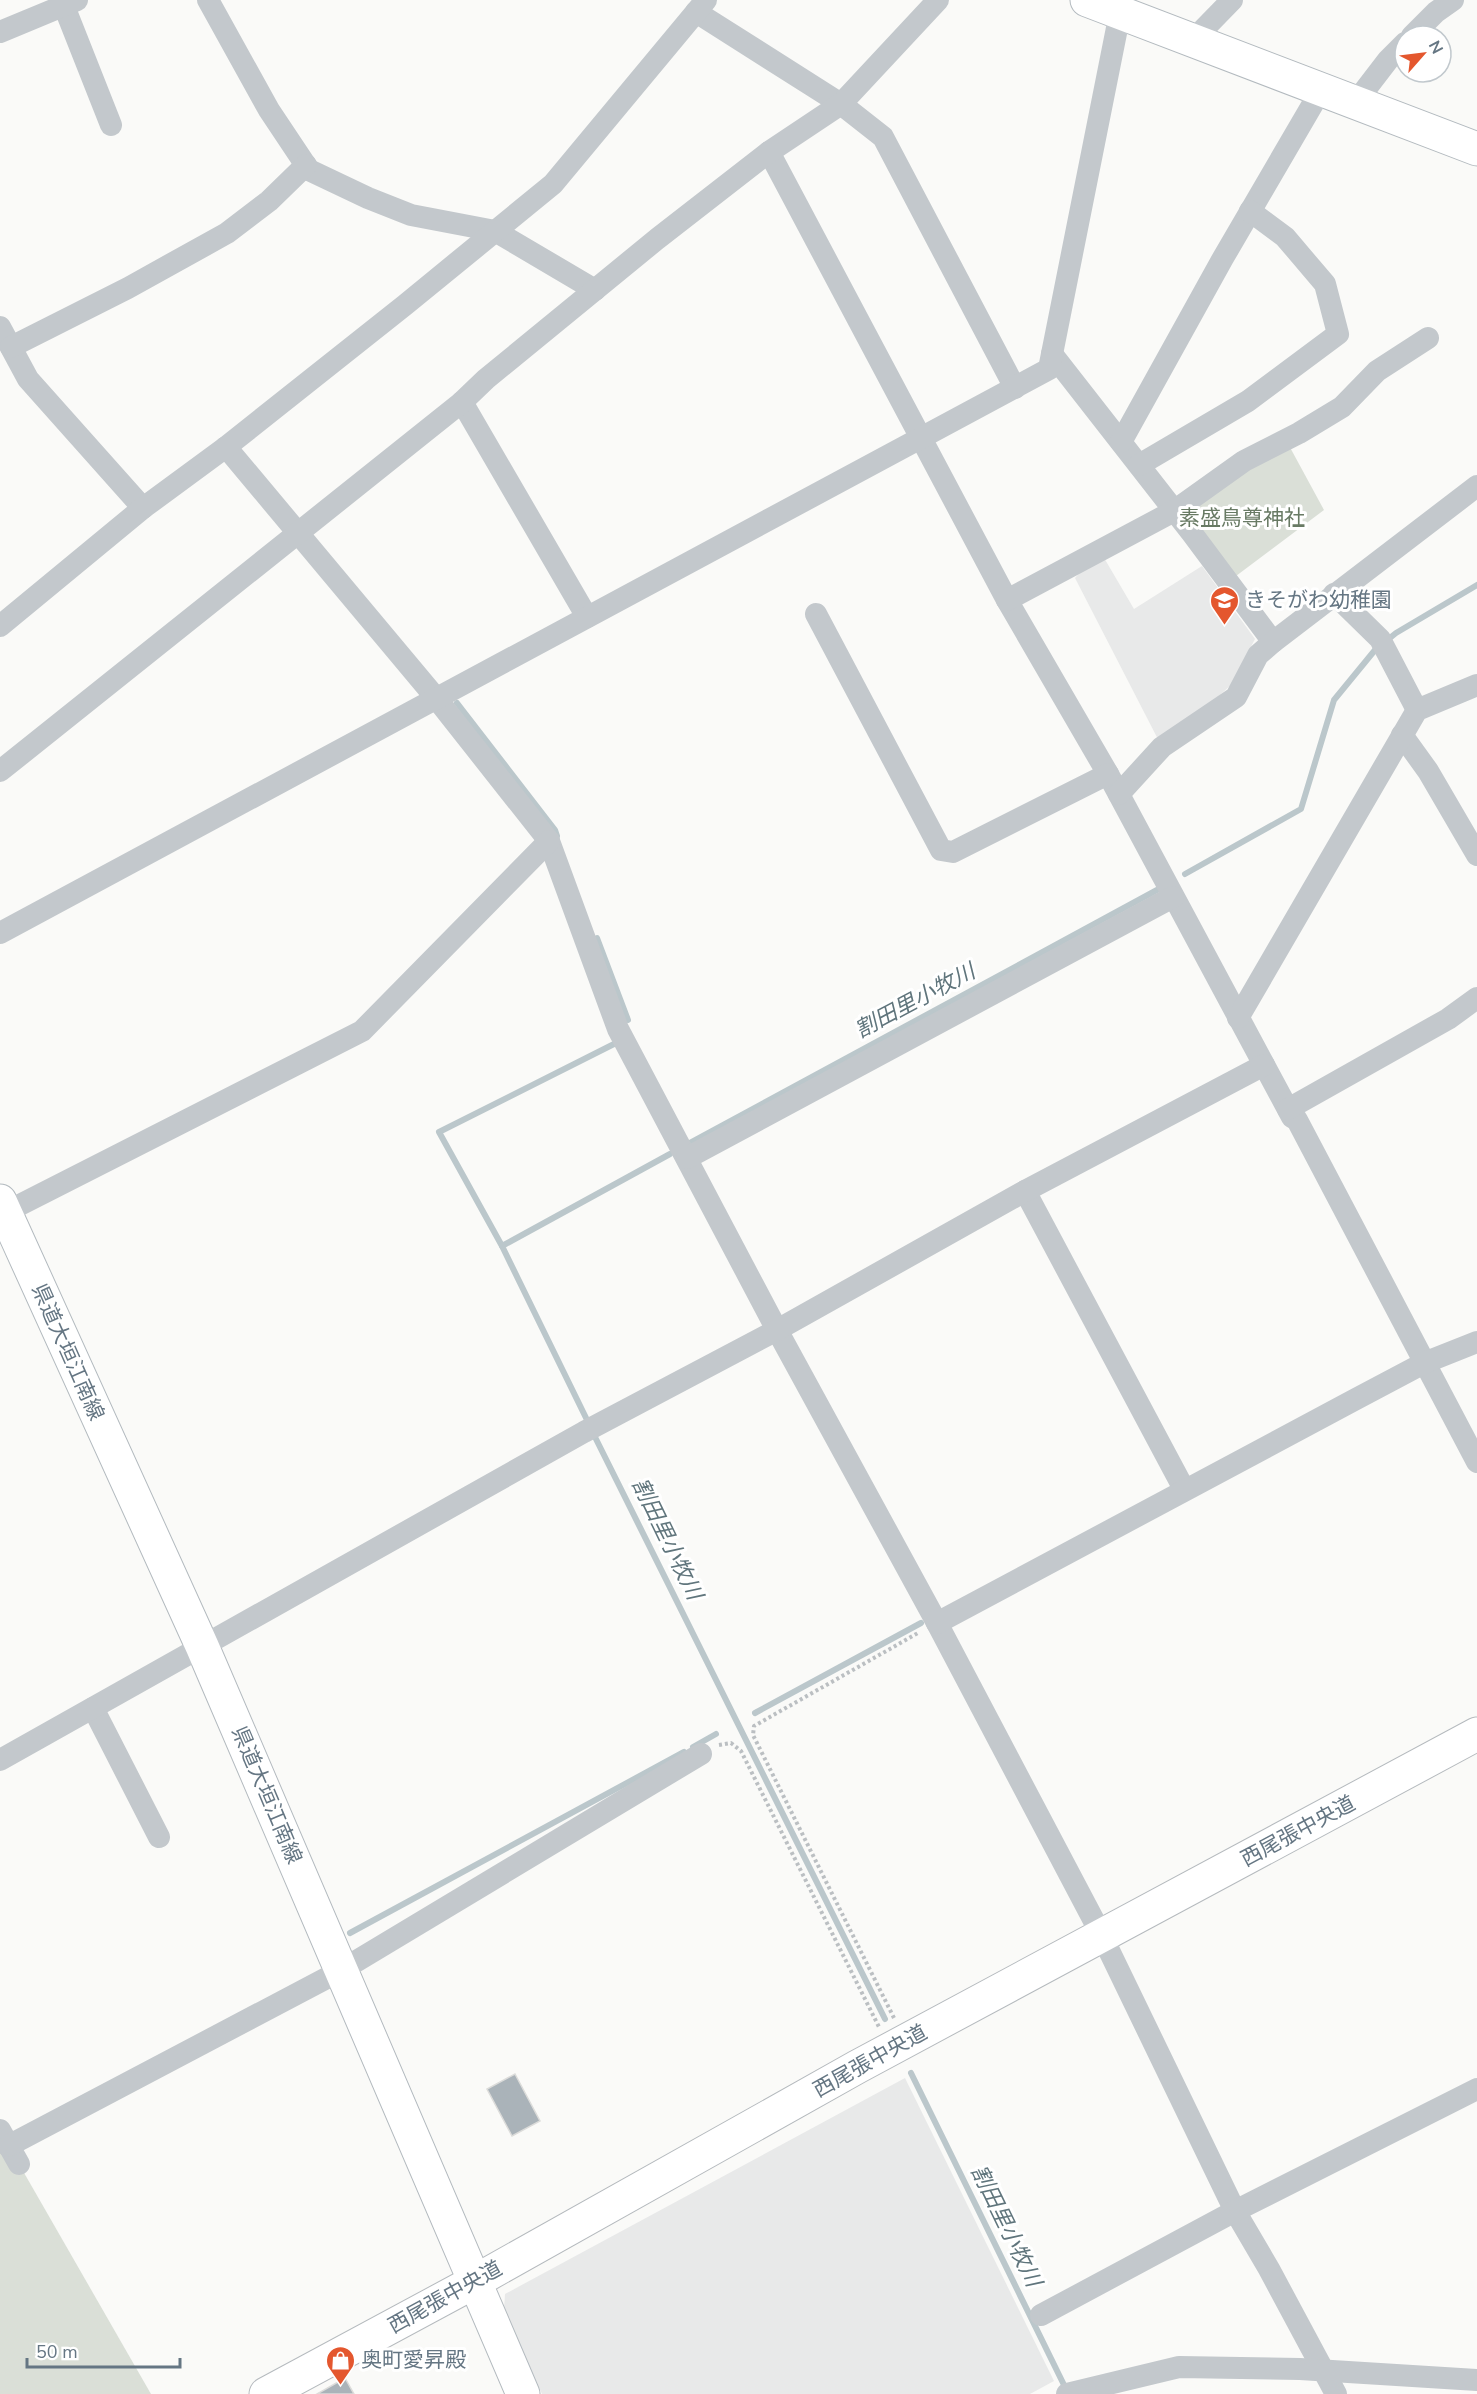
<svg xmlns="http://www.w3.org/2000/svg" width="1477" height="2394" font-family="'Nunito Sans','Noto Sans JP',sans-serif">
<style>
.built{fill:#e8e9e9}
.green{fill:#dadfd7}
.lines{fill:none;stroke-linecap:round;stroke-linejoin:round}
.stream{stroke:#bbc7cb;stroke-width:6}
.building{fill:#aab3b9;stroke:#dcdcda;stroke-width:1.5}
.secondary-casing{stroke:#b3babf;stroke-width:35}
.primary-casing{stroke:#b5babe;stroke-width:35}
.path{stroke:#bbbfc2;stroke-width:4;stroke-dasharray:3 3;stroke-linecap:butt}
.street{stroke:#c3c8cc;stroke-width:22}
.secondary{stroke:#fff;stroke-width:33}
.primary{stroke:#fff;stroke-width:33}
.labels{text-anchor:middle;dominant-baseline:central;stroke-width:6;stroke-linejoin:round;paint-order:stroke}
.park-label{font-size:21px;fill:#687a64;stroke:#fff}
.poi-label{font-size:21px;fill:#657683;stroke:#fff;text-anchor:start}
.street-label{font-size:21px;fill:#657683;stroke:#fff}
.water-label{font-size:22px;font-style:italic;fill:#60757c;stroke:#fff}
</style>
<rect width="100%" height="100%" fill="#fafaf8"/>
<g class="built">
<path d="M1100,551l34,58 68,-43 53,73 -24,46 -69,62 -87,-169z"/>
<path d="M905,2078l149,303 -24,13h-488l-38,-85 1,-15z"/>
</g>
<g class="green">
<path d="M1286,440l38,70 -96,72 -54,-71z"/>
<path d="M0,2131l151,263h-151z"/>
</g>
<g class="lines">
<g class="stream">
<path d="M457,703l98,127 2,6"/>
<path d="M1185,874l116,-65 33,-109 41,-50 21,-17 81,-48"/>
<path d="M597,938l31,82"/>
<path d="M690,1143l467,-253"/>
<path d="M502,1246l-63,-114 175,-88"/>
<path d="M589,1424l-87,-178 168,-92"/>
<path d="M593,1433l292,586"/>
<path d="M755,1713l166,-90"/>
<path d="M693,1747l23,-13"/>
<path d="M350,1933l334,-181"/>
<path d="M911,2073l154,314"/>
</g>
</g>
<g class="building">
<path d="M515,2074l25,47 -28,15 -25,-47z"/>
<path d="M345,2378l9,16h-37z"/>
</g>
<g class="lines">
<defs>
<g id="secondary">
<path d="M1087,0l390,149"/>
<path d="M0,1201l202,445 321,748"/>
</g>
<path id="primary" d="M266,2394l208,-112 383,-215 620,-333"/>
</defs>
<use href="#secondary" class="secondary-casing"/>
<use href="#primary" class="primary-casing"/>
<g class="path">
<path d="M719,1745l12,-2 10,8 138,276"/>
<path d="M894,2018l-141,-283 1,-9 164,-93"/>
</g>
<g class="street">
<path d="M208,0l61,110 40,60 59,28 43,17 84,16 100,59"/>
<path d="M64,6l47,119"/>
<path d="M696,12l145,92 42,33 132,251"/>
<path d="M0,32l77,-32"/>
<path d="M1412,36l24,-24 17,-12"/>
<path d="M1193,40l39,-40"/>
<path d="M1355,103l33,-43 17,-17"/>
<path d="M769,152l238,448 101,174 184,343 5,3 180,342"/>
<path d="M0,327l28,52 115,129"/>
<path d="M11,347l117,-59 99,-55 42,-32 37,-36"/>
<path d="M1052,354l139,178 82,110"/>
<path d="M462,402l125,215"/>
<path d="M1121,442l102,-184 98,-168"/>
<path d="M226,447l210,251 113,143 69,188 159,301 160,293 165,313 133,275 34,58 67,125"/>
<path d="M1139,465l109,-64 90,-67 -13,-50 -40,-47 -35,-26"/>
<path d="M1334,594l46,45 37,71"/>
<path d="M1007,600l167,-89 70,-50 55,-28 43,-26 35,-36 51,-33"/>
<path d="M816,614l125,236 12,2 155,-78"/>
<path d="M0,626l143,-118 83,-61 179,-142 148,-121 153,-184"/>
<path d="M1402,735l26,36 49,84"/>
<path d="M0,771l462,-369 24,-23 171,-140 112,-87 72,-48 97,-104"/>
<path d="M1119,794l43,-47 74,-50 22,-42 15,-13 204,-156"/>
<path d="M0,933l1049,-564 71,-356"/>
<path d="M1238,1018l179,-308 60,-25"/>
<path d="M1288,1109l160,-90 29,-21"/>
<path d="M687,1158l486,-261"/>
<path d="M1025,1191l159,298"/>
<path d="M0,1215l362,-184 187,-190"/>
<path d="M937,1623l419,-224 68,-36 53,-21"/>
<path d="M93,1708l66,129"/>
<path d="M0,1760l584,-328 193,-102 248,-139 239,-126"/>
<path d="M0,2130l19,34"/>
<path d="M8,2146l332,-175 361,-217"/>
<path d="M1041,2315l194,-104 242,-122"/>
<path d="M1067,2394l112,-27 121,2 177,11"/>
</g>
<use href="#secondary" class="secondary"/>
<use href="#primary" class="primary"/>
</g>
<defs>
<symbol id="school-pin" viewBox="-11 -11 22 30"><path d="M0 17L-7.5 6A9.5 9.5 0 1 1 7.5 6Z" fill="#e4572e" stroke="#fff"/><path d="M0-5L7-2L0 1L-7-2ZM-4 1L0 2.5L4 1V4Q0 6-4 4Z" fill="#fff"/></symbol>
<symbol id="shop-pin" viewBox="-11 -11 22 30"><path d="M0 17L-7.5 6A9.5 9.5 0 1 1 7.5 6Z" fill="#e4572e" stroke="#fff"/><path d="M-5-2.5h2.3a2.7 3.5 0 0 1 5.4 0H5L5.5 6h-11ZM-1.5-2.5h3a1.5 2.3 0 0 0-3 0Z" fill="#fff"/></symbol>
</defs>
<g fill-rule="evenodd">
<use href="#school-pin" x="1208" y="584" width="33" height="45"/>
<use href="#shop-pin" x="324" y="2344" width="33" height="45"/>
</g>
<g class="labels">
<g class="park-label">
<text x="1242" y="518">素盛鳥尊神社</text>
</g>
<g class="poi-label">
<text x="1245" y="600">きそがわ幼稚園</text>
<text x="361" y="2360">奥町愛昇殿</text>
</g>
<g class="street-label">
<text transform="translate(68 1352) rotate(66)">県道大垣江南線</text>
<text transform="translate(267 1795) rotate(67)">県道大垣江南線</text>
<text transform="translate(1298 1831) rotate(-28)">西尾張中央道</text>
<text transform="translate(870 2061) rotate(-29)">西尾張中央道</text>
<text transform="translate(445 2297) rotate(-29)">西尾張中央道</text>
</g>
<g class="water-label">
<text transform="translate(915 1001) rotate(-28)">割田里小牧川</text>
<text transform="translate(667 1539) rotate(64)">割田里小牧川</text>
<text transform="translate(1006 2226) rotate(64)">割田里小牧川</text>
</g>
</g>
<g transform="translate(1423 54) rotate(62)"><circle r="28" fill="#ffffff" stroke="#c1c8cd" stroke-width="1.5"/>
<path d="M0-4.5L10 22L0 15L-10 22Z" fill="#e4572e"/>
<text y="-9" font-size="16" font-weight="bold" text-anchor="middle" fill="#657683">N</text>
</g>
<path d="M27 2358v9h153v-9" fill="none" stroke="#657683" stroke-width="3"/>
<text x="36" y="2358" font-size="18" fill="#657683" stroke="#ffffff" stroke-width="4.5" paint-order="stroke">50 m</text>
</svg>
